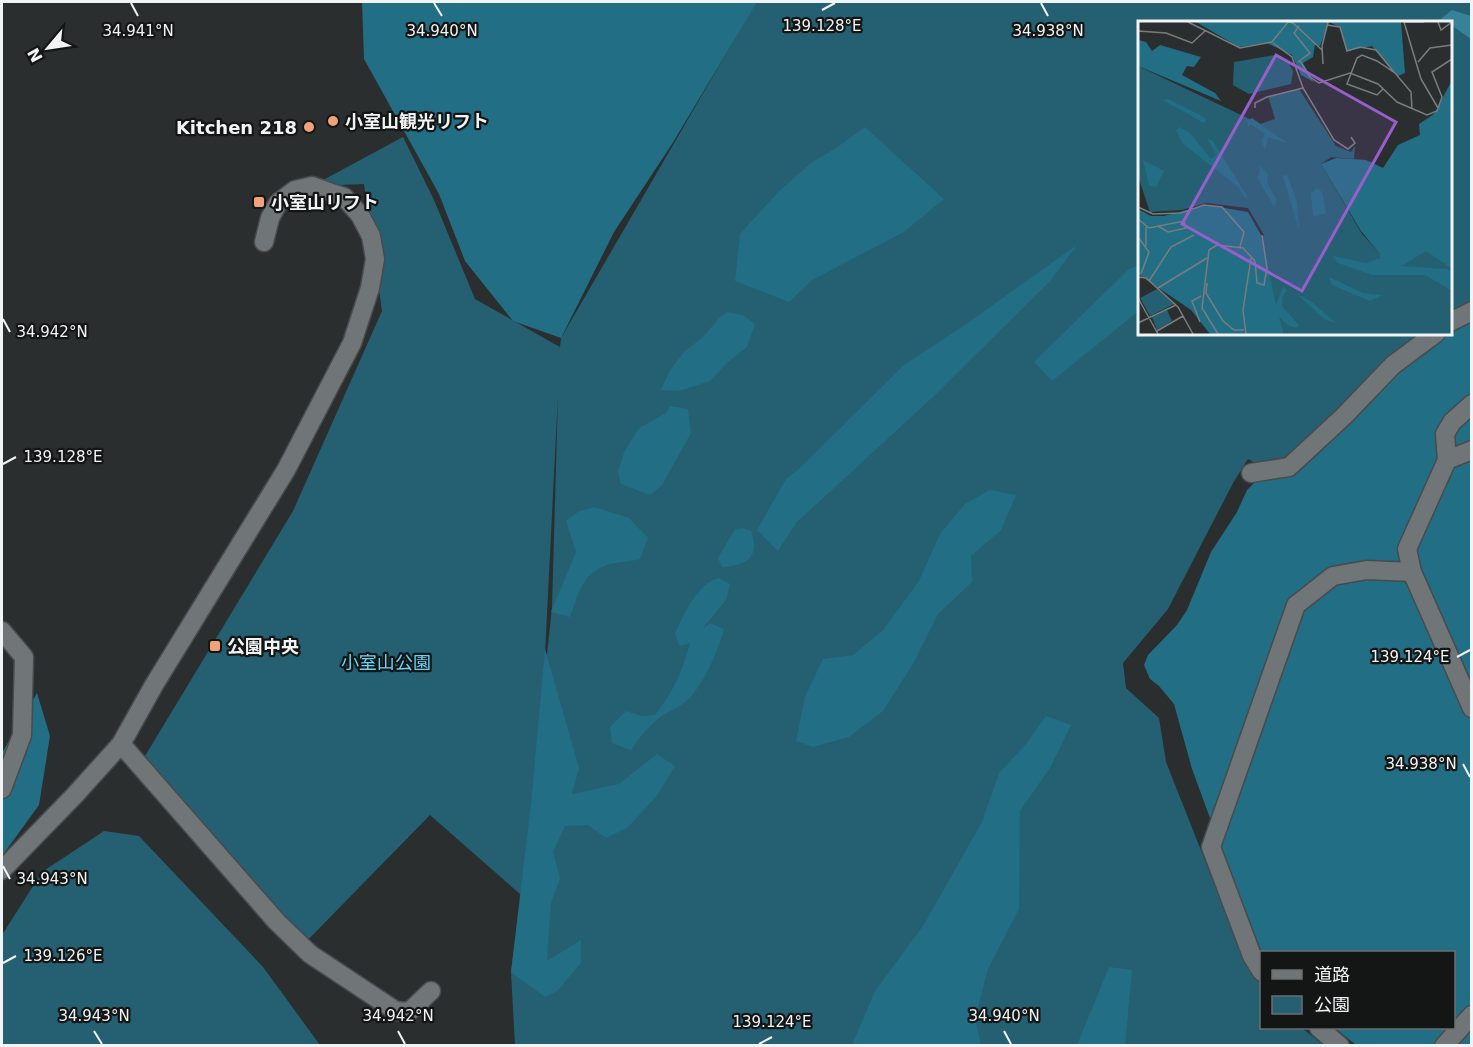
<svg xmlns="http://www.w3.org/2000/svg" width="1473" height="1047" font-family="'DejaVu Sans','Noto Sans JP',sans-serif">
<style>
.green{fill:#246072;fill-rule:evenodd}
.forest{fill:#216e85}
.water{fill:#388299}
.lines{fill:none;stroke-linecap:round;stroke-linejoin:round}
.minor-casing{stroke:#484b4d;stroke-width:21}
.minor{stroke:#707577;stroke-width:18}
.ticks{fill:none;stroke:#f1f4f5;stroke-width:2}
.poi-dot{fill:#f1a27b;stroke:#141616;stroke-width:2}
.labels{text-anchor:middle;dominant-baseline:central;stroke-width:4.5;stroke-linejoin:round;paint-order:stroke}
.poi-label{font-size:18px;font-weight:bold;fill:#f1f4f5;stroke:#141616;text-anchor:start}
.park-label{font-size:18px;fill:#68d5f8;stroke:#141616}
.inset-road{fill:none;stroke:#7a7d7e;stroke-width:1.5}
.view{fill:#985ecc;fill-opacity:0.15;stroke:#985ecc;stroke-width:3}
.inset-edge{fill:none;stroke:#f1f4f5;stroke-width:3}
.ticks-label{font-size:15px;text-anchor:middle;fill:#f1f4f5;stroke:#141616;stroke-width:4.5;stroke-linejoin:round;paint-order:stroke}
</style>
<rect width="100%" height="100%" fill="#2a2e2f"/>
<g class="green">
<path d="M756,2h715v317l-195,157 -28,-17 -15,24 -65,126 -45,54 3,25 33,30 7,44 80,202 15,21 1,43h40l21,17h-808l-4,-73 10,-77 -91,-80 -131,134 -160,-183 154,-255 89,-200 -18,-127 -52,2 91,-49 31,63 41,99 85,48 1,-9zM1140,22h310v311h-310zM558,395l-6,212 -7,67h-1z"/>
<path d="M104,831l35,5 124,131 57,78h-318v-110l40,-63z"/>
</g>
<g class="forest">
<path d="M362,2h395l-85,142 -58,88 -53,106 -48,-17 -48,-60 -26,-67 -75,-135z"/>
<path d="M865,127l79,72 -40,33 -92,48 -23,22 -54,-21 5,-47 39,-43 32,-28 25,-15z"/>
<path d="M1077,245l-26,35 -118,117 -137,126 -18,28 -21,-21 29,-51 14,-11 104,-103 58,-38z"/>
<path d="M1140,265v45l-88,71 -18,-19 95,-93z"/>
<path d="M1471,299v746h-115l-21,-17h119v-76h-192l-1,5 -69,-188 -18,-65 -15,-18 -9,-7 -6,-14 4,-10 29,-30 10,-15 24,-58 26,-40 10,-22 10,-10 19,-4 159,-143h15l1,-15z"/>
<path d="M727,312l16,3 12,9 -8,23 -19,15 -18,19 -31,10 -18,-1 9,-20 14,-18 19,-15 16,-19z"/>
<path d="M670,406l18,3 3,24 -29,52 -12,10 -29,-11 -3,-12 6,-20 15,-24 27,-15z"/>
<path d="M990,490l26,5 -15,35 -30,26 1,26 -34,32 -25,50 -30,47 -34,26 -36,10 -17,-6 9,-44 18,-38 30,-4 30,-25 36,-49 21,-47 25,-30z"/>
<path d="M594,507l35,11 19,20 -8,21c-10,3 -25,3 -33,6 -26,10 -28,28 -37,52l-19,-5 25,-60 -10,-31 13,-10z"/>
<path d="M743,528l8,3c10,26 -5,35 -29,36l-4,-9 17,-29z"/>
<path d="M719,578l11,6 -4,16 -23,28 7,-5 14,6c-6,22 -22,60 -40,74 -7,5 -14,8 -21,12 -13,10 -23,21 -32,35l-19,-7 -2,-16 16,-16 16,5 13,-1c20,-26 26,-41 35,-72l-11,3 -4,-12c9,-20 22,-51 44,-56z"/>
<path d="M545,649l34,119 -7,26 47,-10 38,-30 18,12 -19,31 -29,31 -21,10 -18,-13 -23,1 -12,26 7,26 -9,25 -4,58 34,-21v23l-24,28 -12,6 -34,-25 20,-168z"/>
<path d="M37,693l13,43 -11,69 -37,51v-103z"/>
<path d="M1046,716l25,9 -21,43 -30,43 -1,98 -31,60 -13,49 6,27h-129l23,-54 48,-65 59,-104 17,-49 27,-29z"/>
<path d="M1109,967l23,3 -7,75h-48z"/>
</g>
<path class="water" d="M1452,10l19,6v23l-20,-14 -1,-3h-13z"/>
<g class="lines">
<defs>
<g id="minor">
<path d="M1450,322l22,-11"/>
<path d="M1472,404l-20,18 -7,12 2,26 -40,89 5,23 60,136"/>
<path d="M1447,460l25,-10"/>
<path d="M1251,473l38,-6 55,-51 49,-51 43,-32"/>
<path d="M2,631l22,26 -2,78 -20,54"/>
<path d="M121,744l155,177 34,33 86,57 13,1 22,-21"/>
<path d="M2,870l72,-74 47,-52 33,-59 132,-215 66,-127 18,-55 5,-29 -4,-23 -11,-21 -16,-18 -15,-5 -17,-6 -17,4 -17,13 -8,15 -6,24"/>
<path d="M1262,972l-10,-16 -41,-109 85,-242 37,-29 34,-6 45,2"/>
<path d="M1319,1028l21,18"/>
<path d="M1444,1046l28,-31"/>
</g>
</defs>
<use href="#minor" class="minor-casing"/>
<use href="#minor" class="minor"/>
</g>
<path class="ticks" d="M131,3l7,13M434,3l8,13M1041,3l7,13M822,10l13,-7M3,319l7,13M3,464l13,-7M1457,657l13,-7M1463,764l7,13M3,866l7,13M3,963l13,-7M94,1031l8,13M398,1031l7,13M1004,1031l7,13M759,1044l13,-7"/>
<g class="poi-dot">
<circle cx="333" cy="121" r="6"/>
<circle cx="309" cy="127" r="6"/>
<rect x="253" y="196" width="12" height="12" rx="3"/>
<rect x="209" y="640" width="12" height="12" rx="3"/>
</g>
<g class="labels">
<g class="poi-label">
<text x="345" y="121">小室山観光リフト</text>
<text x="297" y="127" text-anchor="end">Kitchen 218</text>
<text x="271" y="202">小室山リフト</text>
<text x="227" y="646">公園中央</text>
</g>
<g class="park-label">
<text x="386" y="662">小室山公園</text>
</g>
</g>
<g transform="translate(1138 21)">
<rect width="314" height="314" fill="#2a2e2f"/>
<path d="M137,34l13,7 5,9 -2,13 -42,10 -16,-9 1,-23zM0,45l122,58 15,-5 -7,-23 31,-7 37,57 15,6 4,-6 -1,13 -23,-2 -10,7 41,70 22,24 67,-36v112h-167l-12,-24 -13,-70 5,-5 -16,-27 -42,-5 -24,7 -32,2 -12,-36zM19,268l17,15 -24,12 -10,-18zM29,289l5,11 -15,9 -5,-13z" fill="#246072"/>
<path d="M58,1h205l4,51 -7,3 -26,-30 -25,5 -7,-24 -11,-5 -9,24 -5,-2 -2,13 -10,6 11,19 -13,-7 -9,-20 -25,-12 -28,4zM0,19l8,2 6,9 8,-6 41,12 -7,10 -7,-1 -5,9 33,18 6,8 -83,-35zM313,61v186l-25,-17 -24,15 45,3 4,2v19l-26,-15h-53l-34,-12 -5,-7 33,7 14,-5v-4l-19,-23 -40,-67 15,-6 30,2 17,8 15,-23 22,-10 -1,-11 15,-10zM30,78l32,16 6,4 -2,4 -41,-23zM114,97l18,13 17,12 -19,-6 -3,13 -4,-9 4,-7 -14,-10 -3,3 -1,-6zM42,106l10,6 21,26 5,-4 -9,-17 6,3 34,55 -2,2 -7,-11 -56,-44 -6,-13zM5,139l21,11 -8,16 -7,-1zM122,145l8,8 -1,9 10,17 -3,7 -16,-29zM149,154l10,27 2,28 -16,-54zM179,167l5,4 4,21 -13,4 -2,-24zM69,184l41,7 13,23 15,70 7,-18 4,3 -5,8v8l17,19 -3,3 -9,-3 -8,-9 5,18h-74l-19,-24 -53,-36v-65l13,7h13zM191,256l34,16 20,2 -13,6 -38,-16zM158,272l16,9 24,21 -12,-4z" fill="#216e85"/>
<path class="inset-road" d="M50,1l52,26 32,-6 16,-20 5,1 29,27M266,1l17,57 17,29M266,1h20M300,1l3,8 11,-8M189,4l13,2 7,24 13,-4 16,3 18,22M0,10l28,2 26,10 13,-12M135,22l19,14 11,31 31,52 14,9 7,-6 -4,-6M162,40l10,16 9,6 31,-10 28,11 19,18 30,13 10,-4 5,-14 -10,-25 20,-13M160,41l12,-9 -16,-20 5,-7M280,41l12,-14 22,-3M185,43l-1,-18 6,-24M245,68l-6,6 -30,-11 10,-26 5,-3 15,6 18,12 16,19 1,17M117,87v-5l12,-6 36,-9M0,186l15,7 28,-1 23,-8 18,2 22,25 -4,15M0,198l11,9 35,-7 2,7 -18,4 -10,-6M0,216l11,15 -8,22M8,225v-19M0,256l8,1 32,29 15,27M11,260l22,-34 23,-12M69,262l-1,10 17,28 11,9h10M20,267l49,-30M0,277l20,36M62,301l-8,-21 9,-5M0,302l38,-18M19,310l26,-15M80,313l-16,-26 7,-58 8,-5 26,3 12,13 2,22 7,2 3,-17 -5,-33M108,313l-3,-24 8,-52"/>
<path class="view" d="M138,34l120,67 -94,169 -120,-67z"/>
<rect width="314" height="314" class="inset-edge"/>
</g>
<g class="ticks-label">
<text x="822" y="31">139.128°E</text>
<text x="138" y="36">34.941°N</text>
<text x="442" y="36">34.940°N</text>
<text x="1048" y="36">34.938°N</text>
<text x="52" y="337">34.942°N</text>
<text x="63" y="462">139.128°E</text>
<text x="1410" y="662">139.124°E</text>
<text x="1421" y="769">34.938°N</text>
<text x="52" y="884">34.943°N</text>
<text x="63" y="961">139.126°E</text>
<text x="94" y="1021">34.943°N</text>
<text x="398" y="1021">34.942°N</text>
<text x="1004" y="1021">34.940°N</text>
<text x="772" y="1027">139.124°E</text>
</g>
<rect width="1473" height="1047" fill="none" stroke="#f1f4f5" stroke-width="6"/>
<rect x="1260" y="951" width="195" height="78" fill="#141616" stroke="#6c6f6f" stroke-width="1.5"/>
<rect x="1272" y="970" width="30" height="9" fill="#707577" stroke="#6c6f6f" stroke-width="1.5"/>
<text x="1314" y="981" font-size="18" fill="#f1f4f5">道路</text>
<rect x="1272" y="996" width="30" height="18" fill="#246072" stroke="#6c6f6f" stroke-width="1.5"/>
<text x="1314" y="1011" font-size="18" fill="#f1f4f5">公園</text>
<g transform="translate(48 48) rotate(241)" stroke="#141616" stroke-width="4.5" paint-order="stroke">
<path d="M0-4.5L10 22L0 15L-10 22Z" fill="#f1f4f5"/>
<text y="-9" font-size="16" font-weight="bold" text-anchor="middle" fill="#f1f4f5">N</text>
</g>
</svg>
